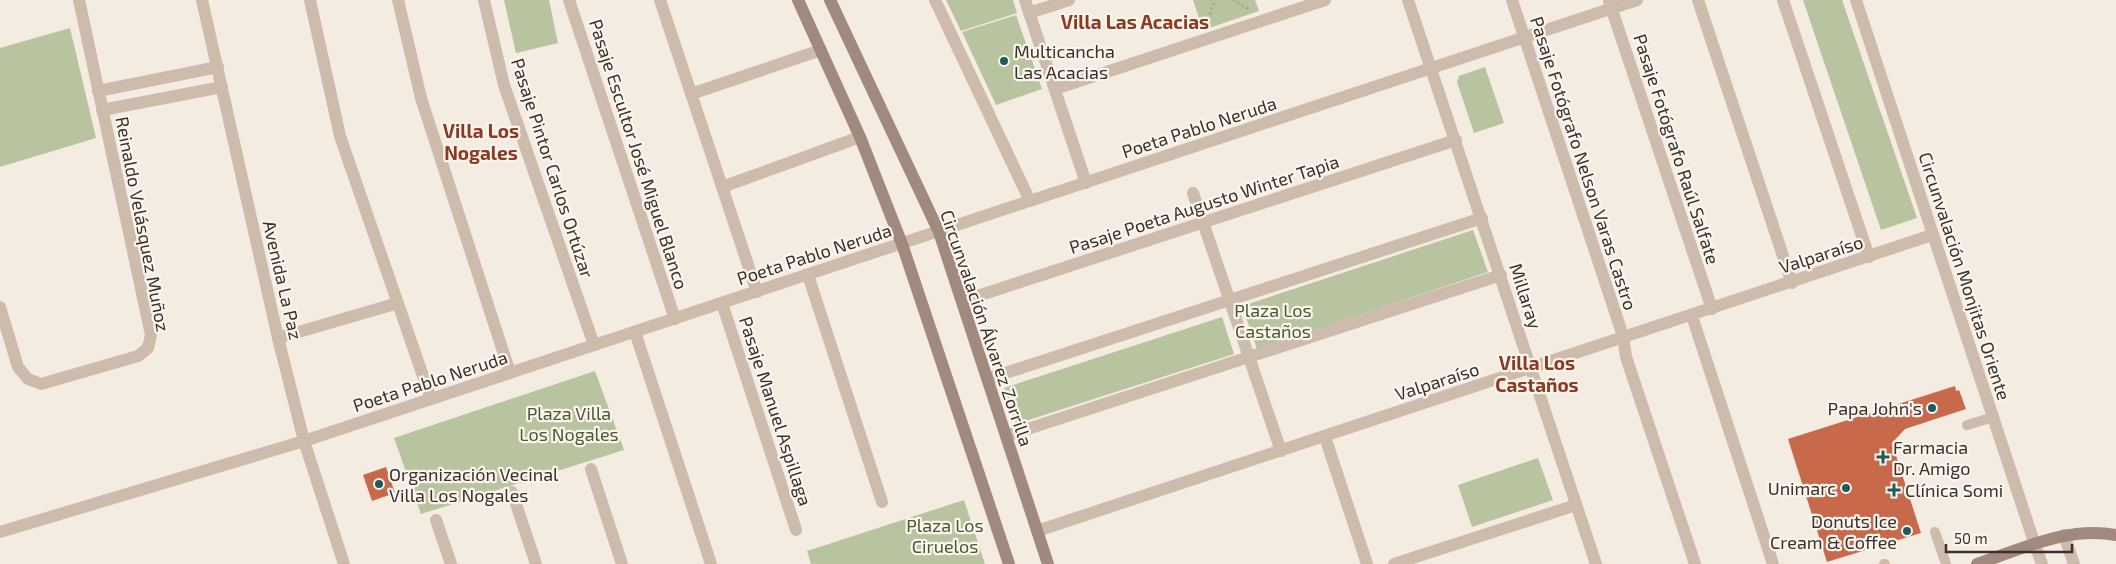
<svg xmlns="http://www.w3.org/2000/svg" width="2116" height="564" font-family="'Exo 2',sans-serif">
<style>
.green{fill:#b8c4a0}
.building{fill:#c8694b}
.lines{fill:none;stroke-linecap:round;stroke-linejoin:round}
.path{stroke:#b9a596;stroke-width:3;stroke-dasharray:2.5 2.5;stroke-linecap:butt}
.service{stroke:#cdbbac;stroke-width:10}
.minor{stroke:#cdbbac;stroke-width:12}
.tertiary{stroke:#cdbbac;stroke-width:12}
.secondary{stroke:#a18a7d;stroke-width:12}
.poi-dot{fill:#1f5a5e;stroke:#fbf5ee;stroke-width:2}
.labels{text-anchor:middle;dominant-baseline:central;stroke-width:4.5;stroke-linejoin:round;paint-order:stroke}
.poi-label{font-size:18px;fill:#3b302b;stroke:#fbf5ee;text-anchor:start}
.street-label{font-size:18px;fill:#3b302b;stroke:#fbf5ee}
.park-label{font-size:18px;fill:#4a5a2e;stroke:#fbf5ee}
.neighbourhood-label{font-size:19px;font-weight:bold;fill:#8c3b22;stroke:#fbf5ee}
</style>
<rect width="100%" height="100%" fill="#f4ebe1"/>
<g class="green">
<path d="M504,0h45l9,43 -42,10z"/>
<path d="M946,0h67l4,13 -56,18z"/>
<path d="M1193,0h62l4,11 -56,19z"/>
<path d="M1803,0h39l75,218 -36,12z"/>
<path d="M1016,15l26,74 -46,16 -34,-73z"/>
<path d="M70,28l26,110 -96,29v-119z"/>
<path d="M1485,67l19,56 -30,10 -17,-51 2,-6z"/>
<path d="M1473,230l15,42 -231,77 -15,-43z"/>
<path d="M1222,317l12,37 -218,70 -12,-36z"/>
<path d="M595,371l29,79 -203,64 -27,-76z"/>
<path d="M1538,458l15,42 -81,27 -14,-42z"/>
<path d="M964,500l21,64h-174l-4,-13z"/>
</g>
<g class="building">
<path d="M1955,386l1,5 3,-1 7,19 -61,20 -13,14 29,90 -94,29 -39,-123z"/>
<path d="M386,467l9,26 -23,8 -9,-26z"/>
</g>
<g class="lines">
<g class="path">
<path d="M1233,0l17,10"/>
<path d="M1206,24l9,-24"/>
</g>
<g class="service">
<path d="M1967,425l27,-8"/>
<path d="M1935,532l11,32"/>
<path d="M1884,564h1"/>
</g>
<g class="minor">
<path d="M310,0l30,136 91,263"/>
<path d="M398,0l23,98 89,275"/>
<path d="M484,0l20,85 90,260"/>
<path d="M569,0l106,319"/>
<path d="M660,0l97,292"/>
<path d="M935,0l95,201"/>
<path d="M1025,0l61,183"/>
<path d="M1512,0l111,336 3,21 69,207"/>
<path d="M1698,0l94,283"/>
<path d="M1783,0l86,257"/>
<path d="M1856,0l179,545"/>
<path d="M1609,1l103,308"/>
<path d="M1029,13l40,-13"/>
<path d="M1055,89l270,-89"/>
<path d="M98,91l120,-24"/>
<path d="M691,94l130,-44"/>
<path d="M102,110l120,-23"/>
<path d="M722,187l138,-50"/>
<path d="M1193,193l88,258"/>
<path d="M808,275l74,227"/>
<path d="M962,301l494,-161"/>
<path d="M722,303l74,227"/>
<path d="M0,307l18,60 10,12 13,5 97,-28 10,-8 3,-13 -72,-335"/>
<path d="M1692,316l81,248"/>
<path d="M635,332l76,232"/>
<path d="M278,338l120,-35"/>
<path d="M987,379l495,-161"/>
<path d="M1006,436l495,-161"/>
<path d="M1325,437l42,127"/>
<path d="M591,469l31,95"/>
<path d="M512,492l24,72"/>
<path d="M436,520l15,44"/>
<path d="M1037,531l895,-296"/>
<path d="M0,532l304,-91 1333,-441"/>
<path d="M1394,564l182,-59"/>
</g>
<g class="tertiary">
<path d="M202,0l76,338 26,103 40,123"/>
<path d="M1408,0l188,564"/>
<path d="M2064,535l10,29"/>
<path d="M2035,545l7,19"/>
</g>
<g class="secondary">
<path d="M798,0l62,137 42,107 107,320"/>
<path d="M830,0l109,232 109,332"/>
<path d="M1977,564c45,-15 90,-38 139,-29"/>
</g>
</g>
<g class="poi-dot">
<circle cx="1004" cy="61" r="5"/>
<circle cx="1932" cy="408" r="5"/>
<path d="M1880.5 449.5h5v5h5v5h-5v5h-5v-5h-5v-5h5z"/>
<circle cx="379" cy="484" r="5"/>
<circle cx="1846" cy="488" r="5"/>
<path d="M1891.5 482.5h5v5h5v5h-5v5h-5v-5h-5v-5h5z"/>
<circle cx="1907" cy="531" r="5"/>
</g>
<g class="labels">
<g class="poi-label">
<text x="1014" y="51">Multicancha<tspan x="1014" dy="21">Las Acacias</tspan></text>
<text x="1922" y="408" text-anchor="end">Papa John's</text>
<text x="1893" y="447">Farmacia<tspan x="1893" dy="21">Dr. Amigo</tspan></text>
<text x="389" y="474">Organización Vecinal<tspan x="389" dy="21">Villa Los Nogales</tspan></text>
<text x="1836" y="488" text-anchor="end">Unimarc</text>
<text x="1905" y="490">Clínica Somi</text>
<text x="1897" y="521" text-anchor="end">Donuts Ice<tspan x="1897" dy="21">Cream &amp; Coffee</tspan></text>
</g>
<g class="street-label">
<text transform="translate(1199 127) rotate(-18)">Poeta Pablo Neruda</text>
<text transform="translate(1677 149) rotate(72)">Pasaje Fotógrafo Raúl Salfate</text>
<text transform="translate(639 154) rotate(72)">Pasaje Escultor José Miguel Blanco</text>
<text transform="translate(1584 163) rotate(72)">Pasaje Fotógrafo Nelson Varas Castro</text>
<text transform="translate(553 168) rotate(72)">Pasaje Pintor Carlos Ortúzar</text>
<text transform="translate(1204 204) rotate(-18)">Pasaje Poeta Augusto Winter Tapia</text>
<text transform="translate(143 224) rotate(79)">Reinaldo Velásquez Muñoz</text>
<text transform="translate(814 254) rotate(-18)">Poeta Pablo Neruda</text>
<text transform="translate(1821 254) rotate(-18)">Valparaíso</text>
<text transform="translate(1965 276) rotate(72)">Circunvalación Monjitas Oriente</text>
<text transform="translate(283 280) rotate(77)">Avenida La Paz</text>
<text transform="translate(1526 296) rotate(72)">Millaray</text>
<text transform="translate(987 328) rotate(71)">Circunvalación Álvarez Zorrilla</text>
<text transform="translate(430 381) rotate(-18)">Poeta Pablo Neruda</text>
<text transform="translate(1437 381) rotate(-18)">Valparaíso</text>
<text transform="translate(776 411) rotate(72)">Pasaje Manuel Aspillaga</text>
</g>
<g class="park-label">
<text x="1273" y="310">Plaza Los<tspan x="1273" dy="21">Castaños</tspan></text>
<text x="569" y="413">Plaza Villa<tspan x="569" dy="21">Los Nogales</tspan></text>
<text x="945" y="525">Plaza Los<tspan x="945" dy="21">Ciruelos</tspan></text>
</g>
<g class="neighbourhood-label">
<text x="1135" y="21">Villa Las Acacias</text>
<text x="481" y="130">Villa Los<tspan x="481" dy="22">Nogales</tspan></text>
<text x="1537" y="362">Villa Los<tspan x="1537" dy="22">Castaños</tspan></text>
</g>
</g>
<path d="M1946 544v8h126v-8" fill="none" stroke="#3b302b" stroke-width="2.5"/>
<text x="1954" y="544" font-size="15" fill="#3b302b" stroke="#fbf5ee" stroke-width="4" paint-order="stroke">50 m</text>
</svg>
